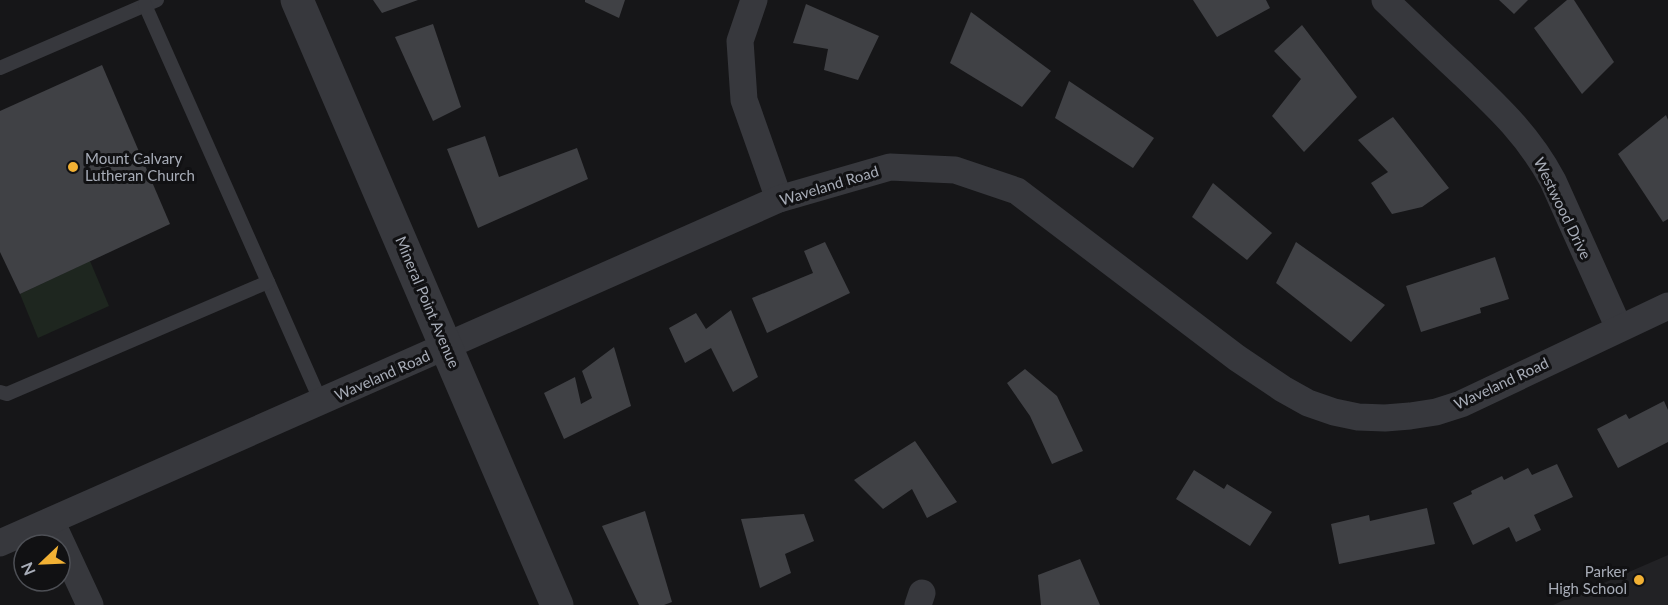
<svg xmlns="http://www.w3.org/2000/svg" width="1668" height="605" font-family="Lato,sans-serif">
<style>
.built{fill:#222225}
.green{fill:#1e261f}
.building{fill:#404145}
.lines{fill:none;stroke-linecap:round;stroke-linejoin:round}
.service{stroke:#37383d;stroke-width:14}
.minor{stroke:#37383d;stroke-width:27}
.tertiary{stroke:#37383d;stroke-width:33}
.poi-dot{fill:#f2b134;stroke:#111113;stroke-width:2}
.labels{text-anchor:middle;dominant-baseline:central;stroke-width:6;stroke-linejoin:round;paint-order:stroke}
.poi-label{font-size:15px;fill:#a8adb8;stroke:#111113;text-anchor:start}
.street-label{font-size:15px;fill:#a8adb8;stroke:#111113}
</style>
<rect width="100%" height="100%" fill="#161618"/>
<path class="built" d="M1668,555v50h-115z"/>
<path class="green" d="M90,261l19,45 -71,32 -18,-44z"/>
<g class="building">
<path d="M373,0h45l-36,13z"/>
<path d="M585,0h40l-6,18 -34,-16z"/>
<path d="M1193,0h73l4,8 -53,29z"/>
<path d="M1499,0h29l-14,14z"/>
<path d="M1567,0h7l40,62 -32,32 -48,-66z"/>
<path d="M806,4l73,32 -21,44 -34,-10 4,-21 -35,-6z"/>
<path d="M971,12l80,59 -29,36 -72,-44z"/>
<path d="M433,24l28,83 -28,14 -38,-84z"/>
<path d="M1302,25l55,72 -53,55 -32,-36 29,-37 -27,-28z"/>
<path d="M102,65l68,159 -150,70 -20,-42v-141z"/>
<path d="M1069,81l85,57 -21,30 -78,-50z"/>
<path d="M1666,115l2,5v99l-5,3 -45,-68z"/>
<path d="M1393,117l56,71 -27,19 -30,7 -21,-31 17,-11 -30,-32z"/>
<path d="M485,136l14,41 78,-29 11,31 -110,49 -31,-79z"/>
<path d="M1213,183l59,50 -25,27 -55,-43z"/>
<path d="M825,242l25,51 -83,40 -15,-35 61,-25 -9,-22z"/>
<path d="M1296,242l89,63 -34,37 -75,-59z"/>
<path d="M1495,257l14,42 -29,9 1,5 -60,19 -15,-46z"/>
<path d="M731,310l27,67 -25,15 -22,-44 -26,15 -16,-35 27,-15 10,16z"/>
<path d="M614,347l17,59 -67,33 -20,-46 31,-16 6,27 11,-6 -10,-27z"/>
<path d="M1025,369l32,27 26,55 -31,13 -22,-48 -23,-33z"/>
<path d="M1664,401l4,9v32l-50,26 -21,-39 29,-15 3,5z"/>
<path d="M915,441l42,61 -30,16 -15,-29 -29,20 -29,-29z"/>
<path d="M1557,464l16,33 -39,18 7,15 -25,12 -7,-15 -36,18 -20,-42 19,-9 -1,-3 31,-15 2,4 24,-12 4,7z"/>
<path d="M1194,470l30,19 3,-5 45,28 -22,34 -74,-47z"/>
<path d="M1427,508l8,36 -96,20 -8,-40 38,-9 1,6z"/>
<path d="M645,511l27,91 -8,3h-25l-37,-79z"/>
<path d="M804,514l10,27 -29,13 6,19 -31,15 -19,-69z"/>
<path d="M1080,559l20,46h-59l-3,-30z"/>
</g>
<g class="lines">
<g class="service">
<path d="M0,68l157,-68"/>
<path d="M268,282l53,120"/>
<path d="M0,392l7,2 261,-112 -123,-277"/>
</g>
<g class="minor">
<path d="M754,0l-14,41 4,59 35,99"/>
<path d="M1385,0c25,24 51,49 77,73 37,35 67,63 91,108l66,147"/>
<path d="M51,521l39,84"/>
<path d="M0,543l779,-344 111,-32 65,3 62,21 220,167 46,31 25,14 26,9 24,5 27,1 25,-2 26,-4 25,-8 207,-98"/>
<path d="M918,605l4,-12"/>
</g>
<path class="tertiary" d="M297,0l260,605"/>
</g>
<g class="poi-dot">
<circle cx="73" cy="167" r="6"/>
<circle cx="1639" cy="580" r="6"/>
</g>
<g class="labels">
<g class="poi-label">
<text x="85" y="158">Mount Calvary<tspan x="85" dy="17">Lutheran Church</tspan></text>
<text x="1627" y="571" text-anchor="end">Parker<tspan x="1627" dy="17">High School</tspan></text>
</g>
<g class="street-label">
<text transform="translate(829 185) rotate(-17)">Waveland Road</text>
<text transform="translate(1563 208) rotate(64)">Westwood Drive</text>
<text transform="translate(428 302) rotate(67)">Mineral Point Avenue</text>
<text transform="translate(382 375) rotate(-24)">Waveland Road</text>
<text transform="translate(1501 383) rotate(-25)">Waveland Road</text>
</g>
</g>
<g transform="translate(42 563) rotate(247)"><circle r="28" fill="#111113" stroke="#4d4f55" stroke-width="1.5"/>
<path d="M0-4.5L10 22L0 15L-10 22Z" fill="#f2b134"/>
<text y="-9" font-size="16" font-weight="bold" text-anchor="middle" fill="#a8adb8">N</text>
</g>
</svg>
